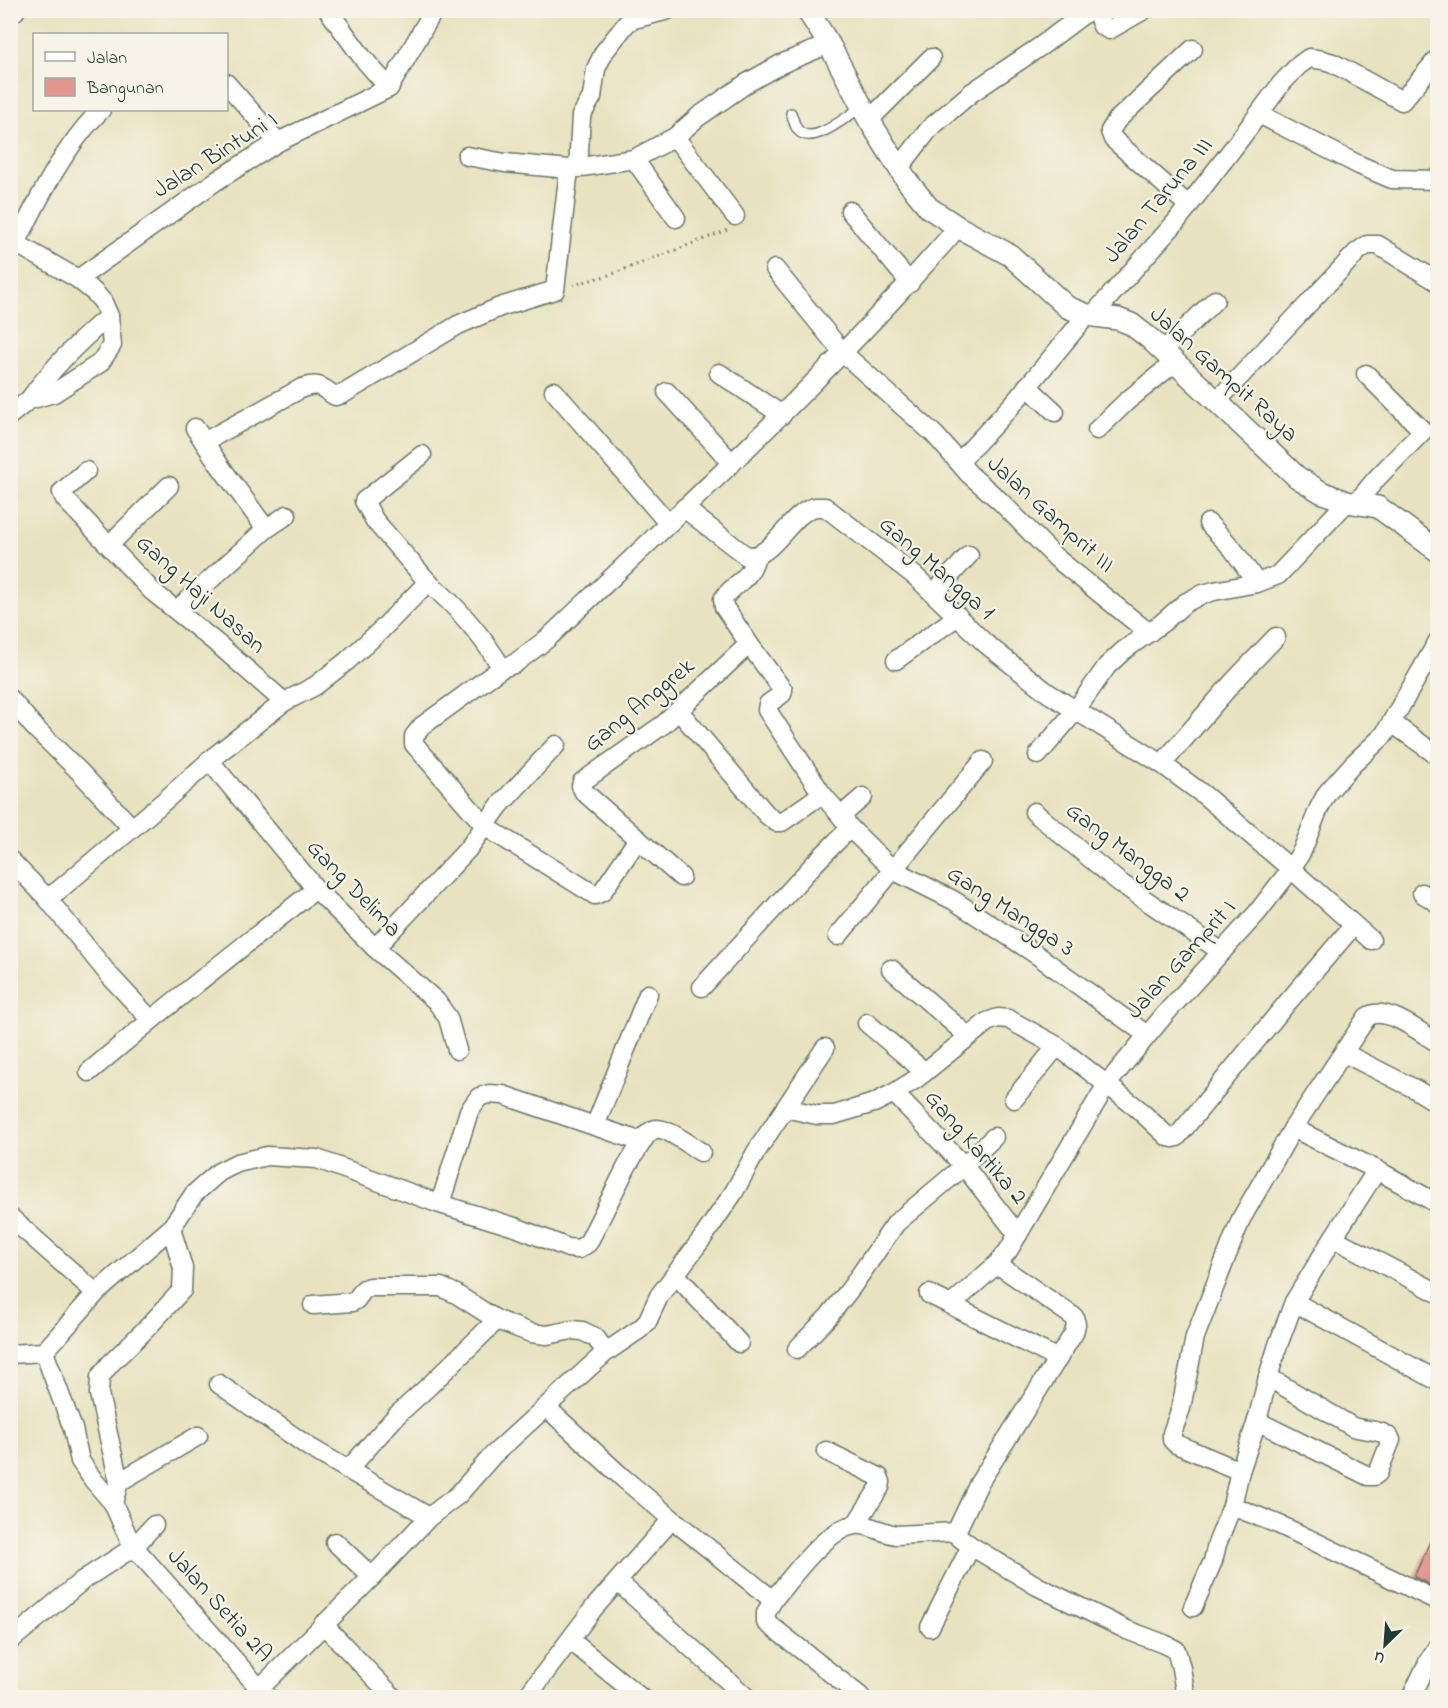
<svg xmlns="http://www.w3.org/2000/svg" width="1448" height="1708" font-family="'Indie Flower',sans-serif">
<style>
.building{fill:#e1978f}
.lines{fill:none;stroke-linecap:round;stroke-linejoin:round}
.service-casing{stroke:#667765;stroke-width:12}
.minor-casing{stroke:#667765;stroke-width:21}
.tertiary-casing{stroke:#667765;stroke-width:24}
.path{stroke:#667765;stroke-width:3;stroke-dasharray:1.5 4.5;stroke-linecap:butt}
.service{stroke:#fff;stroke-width:9}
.minor{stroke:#fff;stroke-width:18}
.tertiary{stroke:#fff;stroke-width:21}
.labels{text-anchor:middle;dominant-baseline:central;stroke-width:4.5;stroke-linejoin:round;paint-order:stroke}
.street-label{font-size:24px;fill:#1f3d34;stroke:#f7f3e8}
</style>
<rect width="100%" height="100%" fill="#f7f3e8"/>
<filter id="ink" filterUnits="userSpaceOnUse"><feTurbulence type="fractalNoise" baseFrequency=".0167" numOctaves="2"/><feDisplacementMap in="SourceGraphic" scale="12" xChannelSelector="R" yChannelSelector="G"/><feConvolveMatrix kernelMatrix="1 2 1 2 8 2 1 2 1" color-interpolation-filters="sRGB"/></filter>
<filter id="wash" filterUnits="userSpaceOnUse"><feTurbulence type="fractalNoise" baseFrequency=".008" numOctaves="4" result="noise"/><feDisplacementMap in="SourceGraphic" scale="24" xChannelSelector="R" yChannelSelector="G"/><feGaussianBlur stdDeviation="1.35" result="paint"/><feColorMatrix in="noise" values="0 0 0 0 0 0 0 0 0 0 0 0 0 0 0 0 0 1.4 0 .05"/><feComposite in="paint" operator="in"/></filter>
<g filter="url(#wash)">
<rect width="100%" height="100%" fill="#e9e2c0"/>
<g id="blocks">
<path class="building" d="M1437,1526v62l-23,-11z"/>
</g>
</g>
<g filter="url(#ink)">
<use href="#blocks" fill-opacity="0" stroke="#667765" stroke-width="1.5"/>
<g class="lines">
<defs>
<path id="service" d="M791,113c2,5 3,10 5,14 13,24 51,-12 66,-20"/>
<g id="minor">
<path d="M328,10l34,47 27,31"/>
<path d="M1096,10l6,16 7,4 35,-20"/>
<path d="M226,83l52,59"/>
<path d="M389,88l45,-78"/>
<path d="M1259,114l100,51 33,14 46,1"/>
<path d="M869,120l62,-62"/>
<path d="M675,137l60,79"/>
<path d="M467,156l38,7 64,6 65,-10 41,-22 23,-20 49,-34 34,-19 48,-20"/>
<path d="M634,159l42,59"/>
<path d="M578,168l3,-52 11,-19 4,-28 8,-17 23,-29 7,-4 34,-9"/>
<path d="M899,168l31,-40 41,-35 70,-47 48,-36"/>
<path d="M1189,206l-76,-67 -3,-8 7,-11 76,-71"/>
<path d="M850,211l60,72"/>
<path d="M10,240l68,39 16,13 9,10 6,14 3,29 -12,18 -46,30 -25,7 -19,15"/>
<path d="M10,250l6,-6c22,-45 49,-99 85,-134"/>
<path d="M775,269l68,84 92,82 34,39 31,27 55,56 94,76"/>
<path d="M78,279l138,-98 62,-39 111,-54"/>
<path d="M1092,316l84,-94 61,-79 44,-59 17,-18 11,-8 14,2 10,3 69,38 36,-43"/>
<path d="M1163,351l52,-51"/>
<path d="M719,373l63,42"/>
<path d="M1027,386l28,26"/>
<path d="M554,391l114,132"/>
<path d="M667,392l65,71"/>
<path d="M29,400c23,-32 50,-59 80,-84"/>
<path d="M1216,402l141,-150 10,-7h11l60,37"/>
<path d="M1097,430l30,-29 48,-39"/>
<path d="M204,442l98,-54c17,-6 19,-1 33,8l8,-2 115,-69 42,-18 55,-17 14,-121"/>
<path d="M422,455l-58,46 11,20 53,61"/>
<path d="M959,462l54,-58 74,-89"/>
<path d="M86,471l-24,21 3,7 87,92 68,55 64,56"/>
<path d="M1356,503l21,-25 46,-47 -57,-57"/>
<path d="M684,508l61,47c27,8 45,-44 71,-48 3,0 6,0 9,0l90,69 71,68 62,49 114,71 42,31 87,74 80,71"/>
<path d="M1208,523l24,25 25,35"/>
<path d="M266,529l21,-14"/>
<path d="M109,545l60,-59"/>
<path d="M934,593l35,-38"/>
<path d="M177,610l89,-81 -48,-66 -23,-35"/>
<path d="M749,644l34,46 -1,4 -14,10 -1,6 55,84 19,22"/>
<path d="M896,660l62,-44"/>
<path d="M502,668l-80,58 -8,10v8l72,83 109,68 7,-3 36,-53"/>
<path d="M10,699l26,30 43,42 53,57"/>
<path d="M679,711l88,104 9,7h6l40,-28"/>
<path d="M1392,723l46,33"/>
<path d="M1038,755l38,-45 31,-44 16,-15 39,-28 23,-20 15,-8 14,-4 43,-8 21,-8 69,-73"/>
<path d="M209,760l107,129 59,59 61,53 12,17 9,32"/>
<path d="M1162,764l72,-83 42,-44"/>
<path d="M863,797l-22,19 9,12 43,42 60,30 40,26 44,29 110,80"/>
<path d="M1034,812l85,70 103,70"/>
<path d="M10,860l37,38 12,-8 103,-87 54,-48 68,-53 31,-16 32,-25 33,-30 48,-49c31,26 53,52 74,86l12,-4 33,-25c141,-134 284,-265 411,-412"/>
<path d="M681,877l-97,-85 -3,-6 1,-4 82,-58 85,-80 -25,-37 -1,-8c14,-19 26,-17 33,-43"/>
<path d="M1422,893l16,10"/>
<path d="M47,898l62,77 41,44"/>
<path d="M838,936l145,-175"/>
<path d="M375,948l93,-99 32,-44 56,-60"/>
<path d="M891,969l77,67"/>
<path d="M702,987l113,-124 35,-35"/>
<path d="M867,1023l58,49"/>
<path d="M1344,1053l71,36 23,14"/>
<path d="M89,1072c74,-63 150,-123 227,-183"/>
<path d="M894,1093l70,73 54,69"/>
<path d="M1014,1099l43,-53"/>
<path d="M785,1108l32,7h17l40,-12 20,-10 22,-14 71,-57 11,-4 10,1 49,27 80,62 31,29 5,1 4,-1 110,-134 66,-77"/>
<path d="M595,1126l53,-132"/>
<path d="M642,1142c3,-5 6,-11 14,-13 10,-2 35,17 45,23"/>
<path d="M1377,1170l61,34"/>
<path d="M10,1217l86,76"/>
<path d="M1333,1238l105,55"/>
<path d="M676,1275l63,68"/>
<path d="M929,1294l129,65"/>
<path d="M1294,1302l144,79"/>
<path d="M313,1305l39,-3 4,-2 8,-11 6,-2h71l15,7 41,26 34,13 16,2 25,-5 10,1 13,6 11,15"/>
<path d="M951,1305l46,-41 11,-13 99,-167 59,-71 91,-100 34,-44 11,-18 17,-43 8,-15 26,-29 31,-29 54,-94"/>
<path d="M797,1349l32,-33 22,-28 45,-65 68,-57 30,-29"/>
<path d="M44,1352l52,-59 75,-65 23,-34 25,-22 18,-9 30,-7 50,3 123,45 78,24 50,20 11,1 9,-6 39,-77 15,-24 -139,-47 -14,-1 -10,3 -10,14 -29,93"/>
<path d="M44,1352l29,77 7,32 14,20 19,22 16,36 5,8 134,151"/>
<path d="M10,1354l34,-2"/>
<path d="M219,1384l90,63 120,70"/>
<path d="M546,1407l77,71 49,41"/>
<path d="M1257,1421l111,55h6l4,-3 13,-33c-6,-11 -26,-9 -38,-13l-85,-50"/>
<path d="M826,1451l53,26 2,5 -1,5 -24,37"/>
<path d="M348,1470l48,-54 33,-30 68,-66"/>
<path d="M1240,1471l-64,-27 -4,-4v-7l9,-25 14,-71 46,-118 52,-91 74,-111c18,-13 54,16 71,26"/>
<path d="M119,1482l79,-46"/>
<path d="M113,1503l6,-21 -20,-88 1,-17 10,-13 38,-37 34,-37 1,-22 -12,-40"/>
<path d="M1232,1506l48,19 158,76"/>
<path d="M956,1532l23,-49 95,-150 2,-9 -2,-7 -77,-53"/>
<path d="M956,1532l3,5 12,9 66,40 90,44 37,14 12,6 5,18 5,30"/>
<path d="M335,1542l37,35"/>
<path d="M618,1582l128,115"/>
<path d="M773,1600l-7,13v9l94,74"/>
<path d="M1193,1607l20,-46 4,-17 15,-38 8,-35 17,-50 11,-44 10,-32 16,-43 39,-64 44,-68 -84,-42"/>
<path d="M323,1624l71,74"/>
<path d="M930,1627l41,-81"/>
<path d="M570,1640l71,58"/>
<path d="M10,1641l73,-61 51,-33 20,-22"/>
<path d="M250,1698l122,-121 57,-60 29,-22 35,-40 113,-103 34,-23 7,-7 12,-26 45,-60 30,-44 22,-40 69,-104"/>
<path d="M526,1698l67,-89 79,-90 101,81c18,-22 54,-72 82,-75 13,-2 27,8 41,10l60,-3"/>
<path d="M1411,1698l18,-38 9,-14"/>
</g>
<g id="tertiary">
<path d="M807,10l22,34 40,76 30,48 9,14 21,26 29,19 52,28 57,52 20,8 31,4 13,5 18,14 148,139 24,15 26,10 31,5 60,44"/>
<path d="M10,13l4,-3"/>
</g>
</defs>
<use href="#service" class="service-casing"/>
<use href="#minor" class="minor-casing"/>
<use href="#tertiary" class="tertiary-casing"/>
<g class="path">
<path d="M573,285l39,-11 116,-44"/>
<path d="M10,1694l4,4"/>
</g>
<use href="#service" class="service"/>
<use href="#minor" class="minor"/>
<use href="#tertiary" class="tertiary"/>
</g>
</g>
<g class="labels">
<g class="street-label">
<text transform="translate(216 156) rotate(-32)">Jalan Bintuni I</text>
<text transform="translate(1159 201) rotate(-50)">Jalan Taruna III</text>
<text transform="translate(1223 375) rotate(42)">Jalan Gampit Raya</text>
<text transform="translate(1050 515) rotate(42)">Jalan Gamprit III</text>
<text transform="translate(936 569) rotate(41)">Gang Mangga 1</text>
<text transform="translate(200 595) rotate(42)">Gang Haji Nasan</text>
<text transform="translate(640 706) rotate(-39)">Gang Anggrek</text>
<text transform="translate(1127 853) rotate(37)">Gang Mangga 2</text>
<text transform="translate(353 889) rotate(46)">Gang Delima</text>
<text transform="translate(1010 912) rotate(33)">Gang Mangga 3</text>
<text transform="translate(1182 960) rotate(-48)">Jalan Gamprit I</text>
<text transform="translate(975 1148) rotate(49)">Gang Kartika 2</text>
<text transform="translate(219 1606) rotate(48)">Jalan Setia 2A</text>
</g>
</g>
<rect width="1448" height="1708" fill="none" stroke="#f7f3e8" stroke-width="36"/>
<rect x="33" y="33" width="195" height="78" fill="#f7f3e8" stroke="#a1aaa0" stroke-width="1.5"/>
<rect x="45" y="52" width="30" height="9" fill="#ffffff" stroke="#a1aaa0" stroke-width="1.5"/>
<text x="87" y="63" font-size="18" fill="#1f3d34">Jalan</text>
<rect x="45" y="78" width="30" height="18" fill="#e1978f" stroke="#a1aaa0" stroke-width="1.5"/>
<text x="87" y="93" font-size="18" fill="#1f3d34">Bangunan</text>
<g transform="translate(1385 1645) rotate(205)" stroke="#f7f3e8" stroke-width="4.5" paint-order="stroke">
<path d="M0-4.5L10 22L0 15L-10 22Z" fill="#1f3d34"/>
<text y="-9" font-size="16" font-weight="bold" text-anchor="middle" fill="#1f3d34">U</text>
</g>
</svg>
